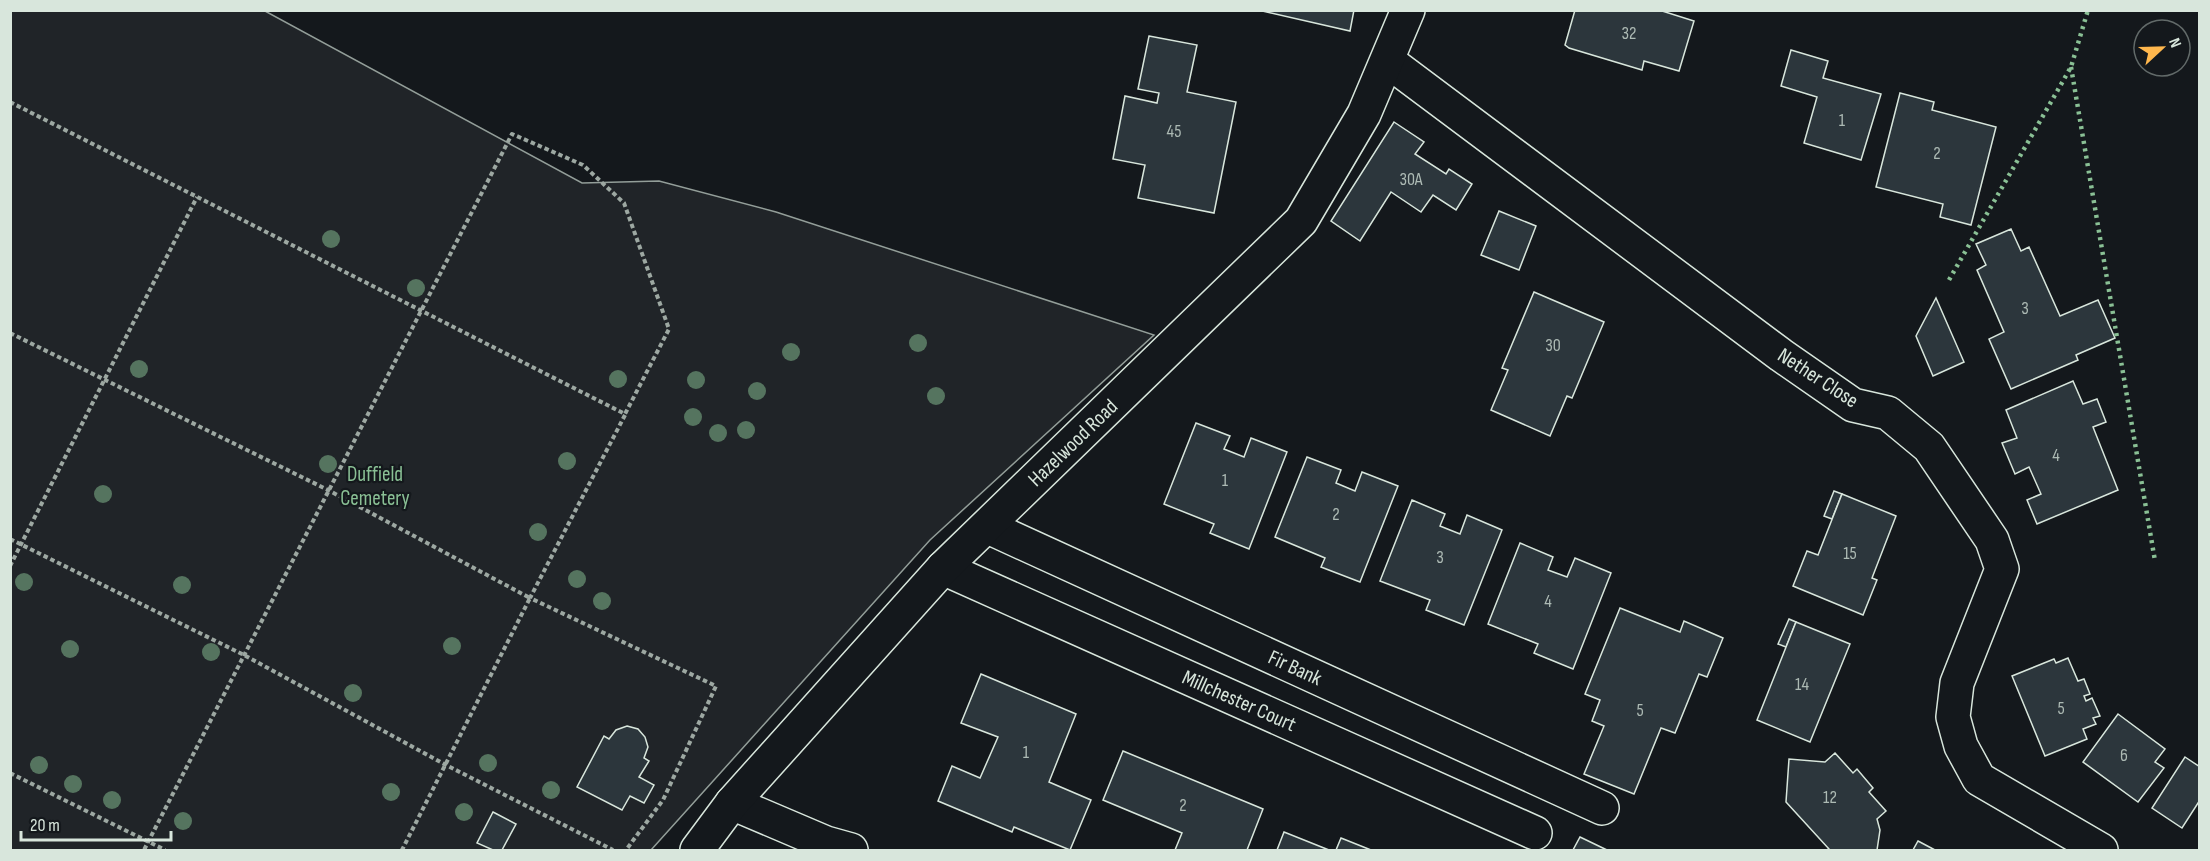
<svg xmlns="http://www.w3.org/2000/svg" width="2210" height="861" font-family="'Sofia Sans Condensed',sans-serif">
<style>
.green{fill:#202428;stroke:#939e99;stroke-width:1.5}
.building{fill:#2c363c;stroke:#d8e6dc;stroke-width:1.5}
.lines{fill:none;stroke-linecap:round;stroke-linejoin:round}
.minor-casing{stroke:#d8e6dc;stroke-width:36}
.path{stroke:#9da8a2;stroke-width:4;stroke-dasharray:4.5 3;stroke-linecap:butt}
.minor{stroke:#14181c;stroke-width:33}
.hedge{stroke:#8ac095;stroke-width:4.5;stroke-dasharray:3 4.5;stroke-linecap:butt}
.tree{fill:#55745f}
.labels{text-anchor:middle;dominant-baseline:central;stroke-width:4.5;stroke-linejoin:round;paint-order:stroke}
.number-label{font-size:18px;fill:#adbab4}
.street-label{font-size:21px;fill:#d8e6dc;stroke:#14181c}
.park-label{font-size:21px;fill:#8ac095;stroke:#14181c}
</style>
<rect width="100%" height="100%" fill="#14181c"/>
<path class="green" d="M10,11h255l317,172 77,-2 117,31 378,123 -224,205 -279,310h-640z"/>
<g class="building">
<path d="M1258,10h96l-4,21z"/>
<path d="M1575,10h84l35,11 -15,50 -35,-10 -2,9 -73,-22 -4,-3z"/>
<path d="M1149,36l48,9 -10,47 49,10 -22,111 -76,-15 7,-33 -32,-6 12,-63 32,7 2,-10 -21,-4z"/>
<path d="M1791,50l37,11 -5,17 58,16 -20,66 -57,-17 13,-46 -36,-11z"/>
<path d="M1900,93l34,9 -2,8 64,17 -25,98 -31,-8 3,-13 -67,-17z"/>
<path d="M1394,122l30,20 -9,12 31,20 3,-5 23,15 -16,26 -23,-15 -12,17 -30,-20 -31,49 -29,-20z"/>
<path d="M1499,211l37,15 -17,44 -38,-15z"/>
<path d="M2011,229l10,22 8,-4 31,69 38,-16 17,38 -39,17 2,5 -67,29 -22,-50 15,-7 -27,-62 9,-5 -10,-21z"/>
<path d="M1534,292l70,30 -32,76 -5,-2 -17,40 -59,-26 17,-40 -6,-2z"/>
<path d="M1936,298l28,64 -31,14 -17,-40z"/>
<path d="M2073,381l10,23 14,-5 9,23 -13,5 25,63 -81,34 -10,-24 14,-6 -12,-27 -14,7 -13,-31 15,-5 -11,-28z"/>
<path d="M1196,423l34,13 -6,13 20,8 7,-19 36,14 -38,97 -39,-16 4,-9 -50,-20z"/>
<path d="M1307,457l34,13 -5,13 19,8 7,-19 36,14 -38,96 -39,-15 4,-9 -50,-21z"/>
<path d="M1834,491l8,3 -10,25 -8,-3z"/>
<path d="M1842,494l54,22 -24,62 5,2 -14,35 -70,-29 14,-35 11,4z"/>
<path d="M1412,500l33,14 -5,12 20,8 7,-19 35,15 -38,95 -38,-15 4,-10 -50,-19z"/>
<path d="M1520,543l33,14 -5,13 19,7 8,-19 36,15 -38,96 -39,-16 4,-9 -50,-20z"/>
<path d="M1620,608l60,24 4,-11 39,17 -16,39 -8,-3 -24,59 -14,-5 -27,66 -50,-20 20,-48 -12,-5 8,-21 -15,-6z"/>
<path d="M1789,619l7,3 -10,25 -8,-3z"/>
<path d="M1796,622l54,22 -40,98 -53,-22z"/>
<path d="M2068,658l10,23 6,-2 6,15 -6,2 2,5 6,-3 8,18 -7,2 3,6 -13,5 4,10 -42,17 -33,-80 42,-17 2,4z"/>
<path d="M981,674l95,40 -27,68 42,18 -21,50 -56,-23 -2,5 -74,-31 14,-35 28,12 18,-41 -37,-14z"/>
<path d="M2118,714l47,35 -10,13 9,6 -26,34 -55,-40z"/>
<path d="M627,726l11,3 7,8 3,10 -4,11 5,3 -10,16 15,8 -10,18 -14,-7 -8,14 -45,-23 27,-51 5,3 7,-9z"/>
<path d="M1123,751l140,58 -16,41h-72l7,-17 -79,-33z"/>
<path d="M1835,753l18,20 4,-4 16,19 -4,4 17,19 -9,8 3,11 -3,20h-50l2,-1 -43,-47 3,-43 36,3z"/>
<path d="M2185,757l15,10v33l-18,28 -30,-20z"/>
<path d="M493,812l23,12 -14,26h-9l-16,-7z"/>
<path d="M1284,832l45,18h-52z"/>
<path d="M1580,837l27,13h-34z"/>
<path d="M1341,838l30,12h-35z"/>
<path d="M1918,841l17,9h-22z"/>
</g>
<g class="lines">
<defs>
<g id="minor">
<path d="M1388,61l393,294 72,50 35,8 41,34 63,93 10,29 -45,114 -4,34 8,29 18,33 122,71"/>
<path d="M988,527l614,281"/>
<path d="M943,568l592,265"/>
<path d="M732,803l94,40 25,7"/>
<path d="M697,850l35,-47 211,-235 358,-347 63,-107 44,-104"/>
</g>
</defs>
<use href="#minor" class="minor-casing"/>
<g class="path">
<path d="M10,102l615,312 44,-85 -45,-126 -41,-38 -71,-31 -368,716"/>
<path d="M10,333l318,157 202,108 -128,252"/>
<path d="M625,415l-95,183 186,88 -53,114 -37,50"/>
<path d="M10,539l234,116 202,110 167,85"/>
<path d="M10,566l187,-369"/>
<path d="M10,773l155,77"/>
</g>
<use href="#minor" class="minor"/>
<g class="hedge">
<path d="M2071,67l84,494"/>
<path d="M1949,280l122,-213 17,-57"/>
</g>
</g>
<g class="tree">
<circle cx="331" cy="239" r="9"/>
<circle cx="416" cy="288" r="9"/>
<circle cx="918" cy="343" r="9"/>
<circle cx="791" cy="352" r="9"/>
<circle cx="139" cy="369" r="9"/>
<circle cx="618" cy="379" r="9"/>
<circle cx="696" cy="380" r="9"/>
<circle cx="757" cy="391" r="9"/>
<circle cx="936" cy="396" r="9"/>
<circle cx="693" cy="417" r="9"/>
<circle cx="746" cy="430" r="9"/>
<circle cx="718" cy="433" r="9"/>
<circle cx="567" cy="461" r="9"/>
<circle cx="328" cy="464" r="9"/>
<circle cx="103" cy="494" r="9"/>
<circle cx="538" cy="532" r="9"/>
<circle cx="577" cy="579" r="9"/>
<circle cx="24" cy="582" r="9"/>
<circle cx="182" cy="585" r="9"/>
<circle cx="602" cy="601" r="9"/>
<circle cx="452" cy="646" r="9"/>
<circle cx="70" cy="649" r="9"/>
<circle cx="211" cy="652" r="9"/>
<circle cx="353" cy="693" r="9"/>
<circle cx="488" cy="763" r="9"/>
<circle cx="39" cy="765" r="9"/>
<circle cx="73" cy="784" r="9"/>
<circle cx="551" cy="790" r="9"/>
<circle cx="391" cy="792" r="9"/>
<circle cx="112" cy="800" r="9"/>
<circle cx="464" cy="812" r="9"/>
<circle cx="183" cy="821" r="9"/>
</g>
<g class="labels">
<g class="number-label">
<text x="1629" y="33">32</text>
<text x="1842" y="120">1</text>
<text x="1174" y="131">45</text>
<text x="1937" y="153">2</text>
<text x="1411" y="179">30A</text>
<text x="2025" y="308">3</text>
<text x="1553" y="345">30</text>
<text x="2056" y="455">4</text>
<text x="1225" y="480">1</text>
<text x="1336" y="514">2</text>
<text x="1850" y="553">15</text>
<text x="1440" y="557">3</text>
<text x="1548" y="601">4</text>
<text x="1802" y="684">14</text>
<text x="2061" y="708">5</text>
<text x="1640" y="710">5</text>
<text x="1026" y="752">1</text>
<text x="2124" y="755">6</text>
<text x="1830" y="797">12</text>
<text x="1183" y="805">2</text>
</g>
<g class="street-label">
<text transform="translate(1818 378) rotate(33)">Nether Close</text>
<text transform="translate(1073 443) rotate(-44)">Hazelwood Road</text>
<text transform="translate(1295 668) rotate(25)">Fir Bank</text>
<text transform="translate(1239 701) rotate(24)">Millchester Court</text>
</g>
<g class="park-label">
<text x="375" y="474">Duffield<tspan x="375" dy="24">Cemetery</tspan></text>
</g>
</g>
<rect width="2210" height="861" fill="none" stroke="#d8e6dc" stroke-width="24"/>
<g transform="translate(2162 48) rotate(68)"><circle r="28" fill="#14181c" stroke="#626a69" stroke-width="1.5"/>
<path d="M0-4.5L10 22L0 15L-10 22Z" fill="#ffb74d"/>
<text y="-9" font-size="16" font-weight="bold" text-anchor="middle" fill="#d8e6dc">N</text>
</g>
<path d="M21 831v9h150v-9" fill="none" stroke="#d8e6dc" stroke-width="3"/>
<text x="30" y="831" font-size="18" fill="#d8e6dc" stroke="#14181c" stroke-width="4.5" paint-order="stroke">20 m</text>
</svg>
